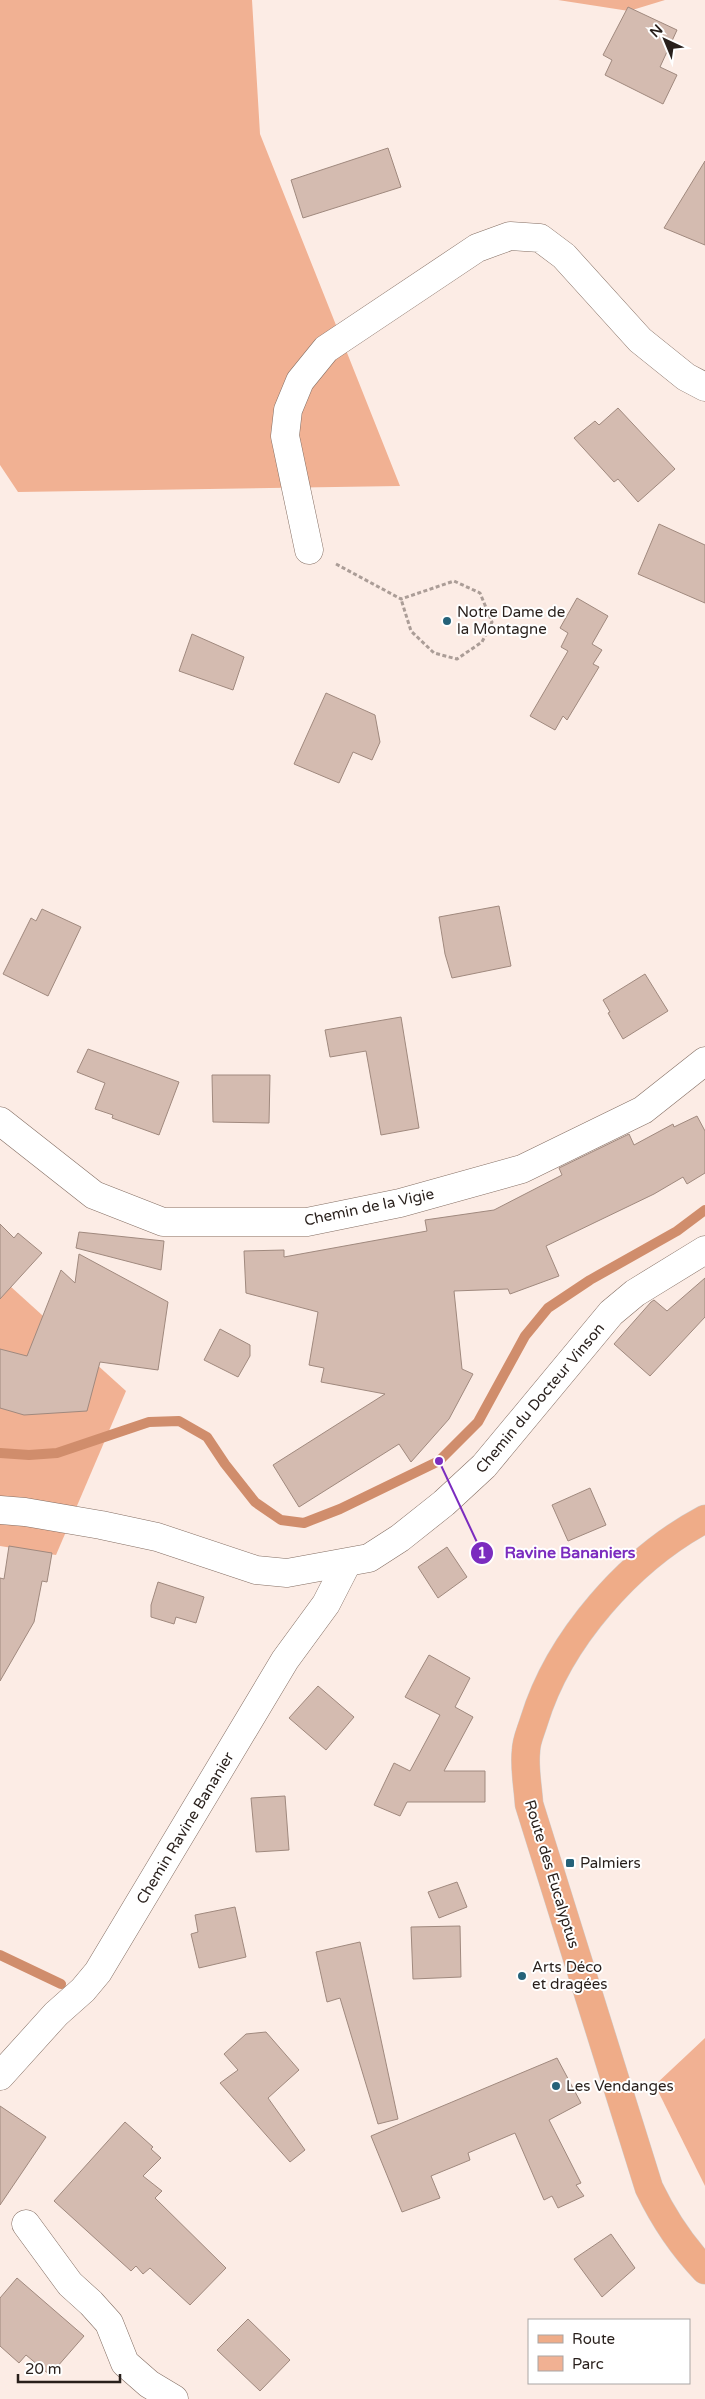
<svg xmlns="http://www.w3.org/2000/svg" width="705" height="2399" font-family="'Varela Round',sans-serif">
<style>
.green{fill:#f1b193}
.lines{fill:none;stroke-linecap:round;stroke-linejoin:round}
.stream{stroke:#d08d6c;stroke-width:10}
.building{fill:#d4bbb0;stroke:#a0897e}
.minor-casing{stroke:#846e63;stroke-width:29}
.major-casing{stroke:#d0cecd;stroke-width:29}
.path{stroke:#ab9d97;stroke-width:3;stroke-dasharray:4 2.5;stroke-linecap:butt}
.minor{stroke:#fff;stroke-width:28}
.major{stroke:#efac88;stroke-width:28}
.poi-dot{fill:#256279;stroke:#fff;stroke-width:2}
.labels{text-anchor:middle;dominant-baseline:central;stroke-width:4;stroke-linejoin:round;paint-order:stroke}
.poi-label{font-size:15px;fill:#281f1b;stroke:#fff;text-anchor:start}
.street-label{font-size:15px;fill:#281f1b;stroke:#fff}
.leader{fill:none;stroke:#7b2cbf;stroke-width:2}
.callout-dot{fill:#7b2cbf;stroke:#fff;stroke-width:2}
.mark-label{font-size:15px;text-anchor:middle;font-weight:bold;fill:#fff}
.callout-label{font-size:16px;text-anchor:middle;font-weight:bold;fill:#7b2cbf;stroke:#fff;stroke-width:4;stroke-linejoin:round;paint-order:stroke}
</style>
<rect width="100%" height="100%" fill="#fcece5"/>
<g class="green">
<path d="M0,0h252l8,134 140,352 -382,6 -18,-27z"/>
<path d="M558,0h107l-36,11z"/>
<path d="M0,1277l126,114 -70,164 -56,-9z"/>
<path d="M705,2038v148l-50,-101z"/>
</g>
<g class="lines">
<g class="stream">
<path d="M0,1453l29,2 28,-2 92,-31 30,-1 28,16 18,27 30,38 26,18 23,3 36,-14 99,-48 39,-39 47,-86 23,-28 42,-28 87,-49 28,-21"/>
<path d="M0,1955l61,29"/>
</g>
</g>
<g class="building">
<path d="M628,7l49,23 -17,37 17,8 -14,29 -58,-29 7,-15 -9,-5z"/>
<path d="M388,148l13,39 -98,31 -12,-38z"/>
<path d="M705,161v84l-41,-17z"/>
<path d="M618,408l57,61 -37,33 -20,-23 -4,3 -40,-44 21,-17 4,4z"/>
<path d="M659,524l46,21v58l-67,-29z"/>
<path d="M577,598l31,18 -16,28 10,6 -9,14 6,3 -32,53 -4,-4 -8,14 -25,-14 38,-65 -7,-4 7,-14 -8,-5z"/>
<path d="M192,634l52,23 -11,33 -54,-19z"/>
<path d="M326,693l49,22 5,27 -8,18 -19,-8 -14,31 -45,-19z"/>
<path d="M499,906l12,60 -59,12 -7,-24 -6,-37z"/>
<path d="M42,909l39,18 -33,69 -45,-22 28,-56 5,3z"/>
<path d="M645,974l23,37 -45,28 -15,-26 2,-1 -7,-12z"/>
<path d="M401,1017l18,111 -38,7 -15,-84 -36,6 -5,-27z"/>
<path d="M88,1049l91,33 -20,53 -47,-17 1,-3 -18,-6 10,-26 -28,-11z"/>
<path d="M212,1075h58l-1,48 -56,-1z"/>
<path d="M697,1116l8,15v42l-18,11 -4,-7 -29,17 -108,52 13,30 -49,18 -2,-5 -54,2 8,78 11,5 -24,45 -38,43 -12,-18 -100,63 -26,-42 112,-71 -64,-12 3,-14 -15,-3 9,-53 -72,-19 -2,-42 40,-1v7l143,-26 -2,-11 69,-10 68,-35 -3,-7 70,-34 5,11 39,-21 1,3z"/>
<path d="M0,1224l14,14 4,-5 24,20 -42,46z"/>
<path d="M79,1232l85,9 -3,29 -85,-22z"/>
<path d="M79,1254l89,48 -10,68 -58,-8 -13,49 -63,4 -24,-7v-59l27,7 34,-86 14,13z"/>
<path d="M705,1278v39l-55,59 -36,-32 37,-42 3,-2 13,11z"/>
<path d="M220,1329l30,16v11l-12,21 -34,-17z"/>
<path d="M590,1488l16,37 -38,16 -16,-36z"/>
<path d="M9,1546l43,7 -5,29 -5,-1 -8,41 -34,59v-103l4,1z"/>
<path d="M447,1547l20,30 -29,21 -20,-31z"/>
<path d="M158,1582l46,15 -8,26 -20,-6 -2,7 -23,-7v-12z"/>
<path d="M429,1655l41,23 -15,29 18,10 -29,54h41v31h-78l-7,14 -26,-11 20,-42 16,8 30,-56 -35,-18z"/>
<path d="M318,1686l36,31 -28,33 -37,-32z"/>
<path d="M285,1796l4,54 -33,2 -5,-54z"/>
<path d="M457,1882l10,25 -28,11 -11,-26z"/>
<path d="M235,1907l11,50 -47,11 -8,-34 7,-2 -3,-17z"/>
<path d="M460,1926l1,51 -48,2 -2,-52z"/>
<path d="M360,1942l38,177 -20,5 -38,-126 -13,4 -11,-50z"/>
<path d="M266,2032l33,38 -31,28 37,52 -15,12 -70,-79 18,-13 -14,-16 22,-20z"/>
<path d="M557,2058l24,45 -32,17 32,63 -5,2 8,11 -26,12 -6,-12 -8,4 -29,-67 -47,20 2,7 -39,16 9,22 -38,14 -31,-76z"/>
<path d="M0,2106l46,31 -46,68z"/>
<path d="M125,2122l28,25 -2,2 10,9 -18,18 19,15 -7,7 71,70 -36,37 -40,-37 -7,6 -7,-8 -5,5 -77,-70z"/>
<path d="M611,2234l24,34 -33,29 -28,-38z"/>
<path d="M17,2278l67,58 -34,39 -24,-20 -7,8 -19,-17v-48z"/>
<path d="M248,2319l42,41 -30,31 -43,-41z"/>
</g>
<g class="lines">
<defs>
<g id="minor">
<path d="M309,550l-24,-114 3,-26 12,-29 26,-32 151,-101 33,-12 30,2 24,18 76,84 46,37 19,10"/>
<path d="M0,1121l94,74 69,27h144l93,-19 122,-34 121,-59 62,-49"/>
<path d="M0,1510l25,2 76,13 56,12 99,33 31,3 82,-15 31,-20 44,-35 40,-37 127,-153 24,-20 70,-43"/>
<path d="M0,2076l56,-62 27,-24 15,-18 187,-312 41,-56 21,-41"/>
<path d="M26,2224l44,60 21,19 18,20 16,40 24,21 25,15"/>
</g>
<path id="major" d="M705,1519c-75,40 -146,120 -171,202 -3,10 -8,20 -8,30 -2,17 2,36 3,53l120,384c15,31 32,57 56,82"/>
</defs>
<use href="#minor" class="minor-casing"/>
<use href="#major" class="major-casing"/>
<path class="path" d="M336,564l65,35 53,-18 26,12 12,29 -10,20 -25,17 -23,-6 -23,-22 -10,-32"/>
<use href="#minor" class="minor"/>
<use href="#major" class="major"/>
</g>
<g class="poi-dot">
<circle cx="447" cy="621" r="5"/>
<rect x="565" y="1858" width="10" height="10" rx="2.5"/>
<circle cx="522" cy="1976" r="5"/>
<circle cx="556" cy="2086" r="5"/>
</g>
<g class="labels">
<g class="poi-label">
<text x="457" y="612">Notre Dame de<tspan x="457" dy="17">la Montagne</tspan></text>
<text x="580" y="1863">Palmiers</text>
<text x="532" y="1967">Arts Déco<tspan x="532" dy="17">et dragées</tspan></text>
<text x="566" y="2086">Les Vendanges</text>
</g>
<g class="street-label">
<text transform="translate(369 1207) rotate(-12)">Chemin de la Vigie</text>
<text transform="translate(540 1398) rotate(-50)">Chemin du Docteur Vinson</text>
<text transform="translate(185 1828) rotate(-59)">Chemin Ravine Bananier</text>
<text transform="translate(552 1874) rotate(73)">Route des Eucalyptus</text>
</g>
</g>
<path class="leader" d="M439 1461L482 1553"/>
<g class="callout-dot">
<circle cx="439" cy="1461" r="5"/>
<circle cx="482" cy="1553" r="12"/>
</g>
<g class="mark-label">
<text x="482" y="1558">1</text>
</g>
<g class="callout-label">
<text x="570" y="1558">Ravine Bananiers</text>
</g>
<rect x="528" y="2319" width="162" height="65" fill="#ffffff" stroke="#a9a5a4"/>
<rect x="538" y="2335" width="25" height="8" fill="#efac88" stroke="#a9a5a4"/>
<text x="572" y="2344" font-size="15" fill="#281f1b">Route</text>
<rect x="538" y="2356" width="25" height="15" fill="#f1b193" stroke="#a9a5a4"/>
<text x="572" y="2369" font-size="15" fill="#281f1b">Parc</text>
<g transform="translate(665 40) rotate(316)" stroke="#ffffff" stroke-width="4" paint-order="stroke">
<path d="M0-4L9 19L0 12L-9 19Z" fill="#281f1b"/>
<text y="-8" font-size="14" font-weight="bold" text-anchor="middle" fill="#281f1b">N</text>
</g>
<path d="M18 2374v8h102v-8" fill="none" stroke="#281f1b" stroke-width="2.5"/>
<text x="25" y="2374" font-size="15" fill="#281f1b" stroke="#ffffff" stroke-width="4" paint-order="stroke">20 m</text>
</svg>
